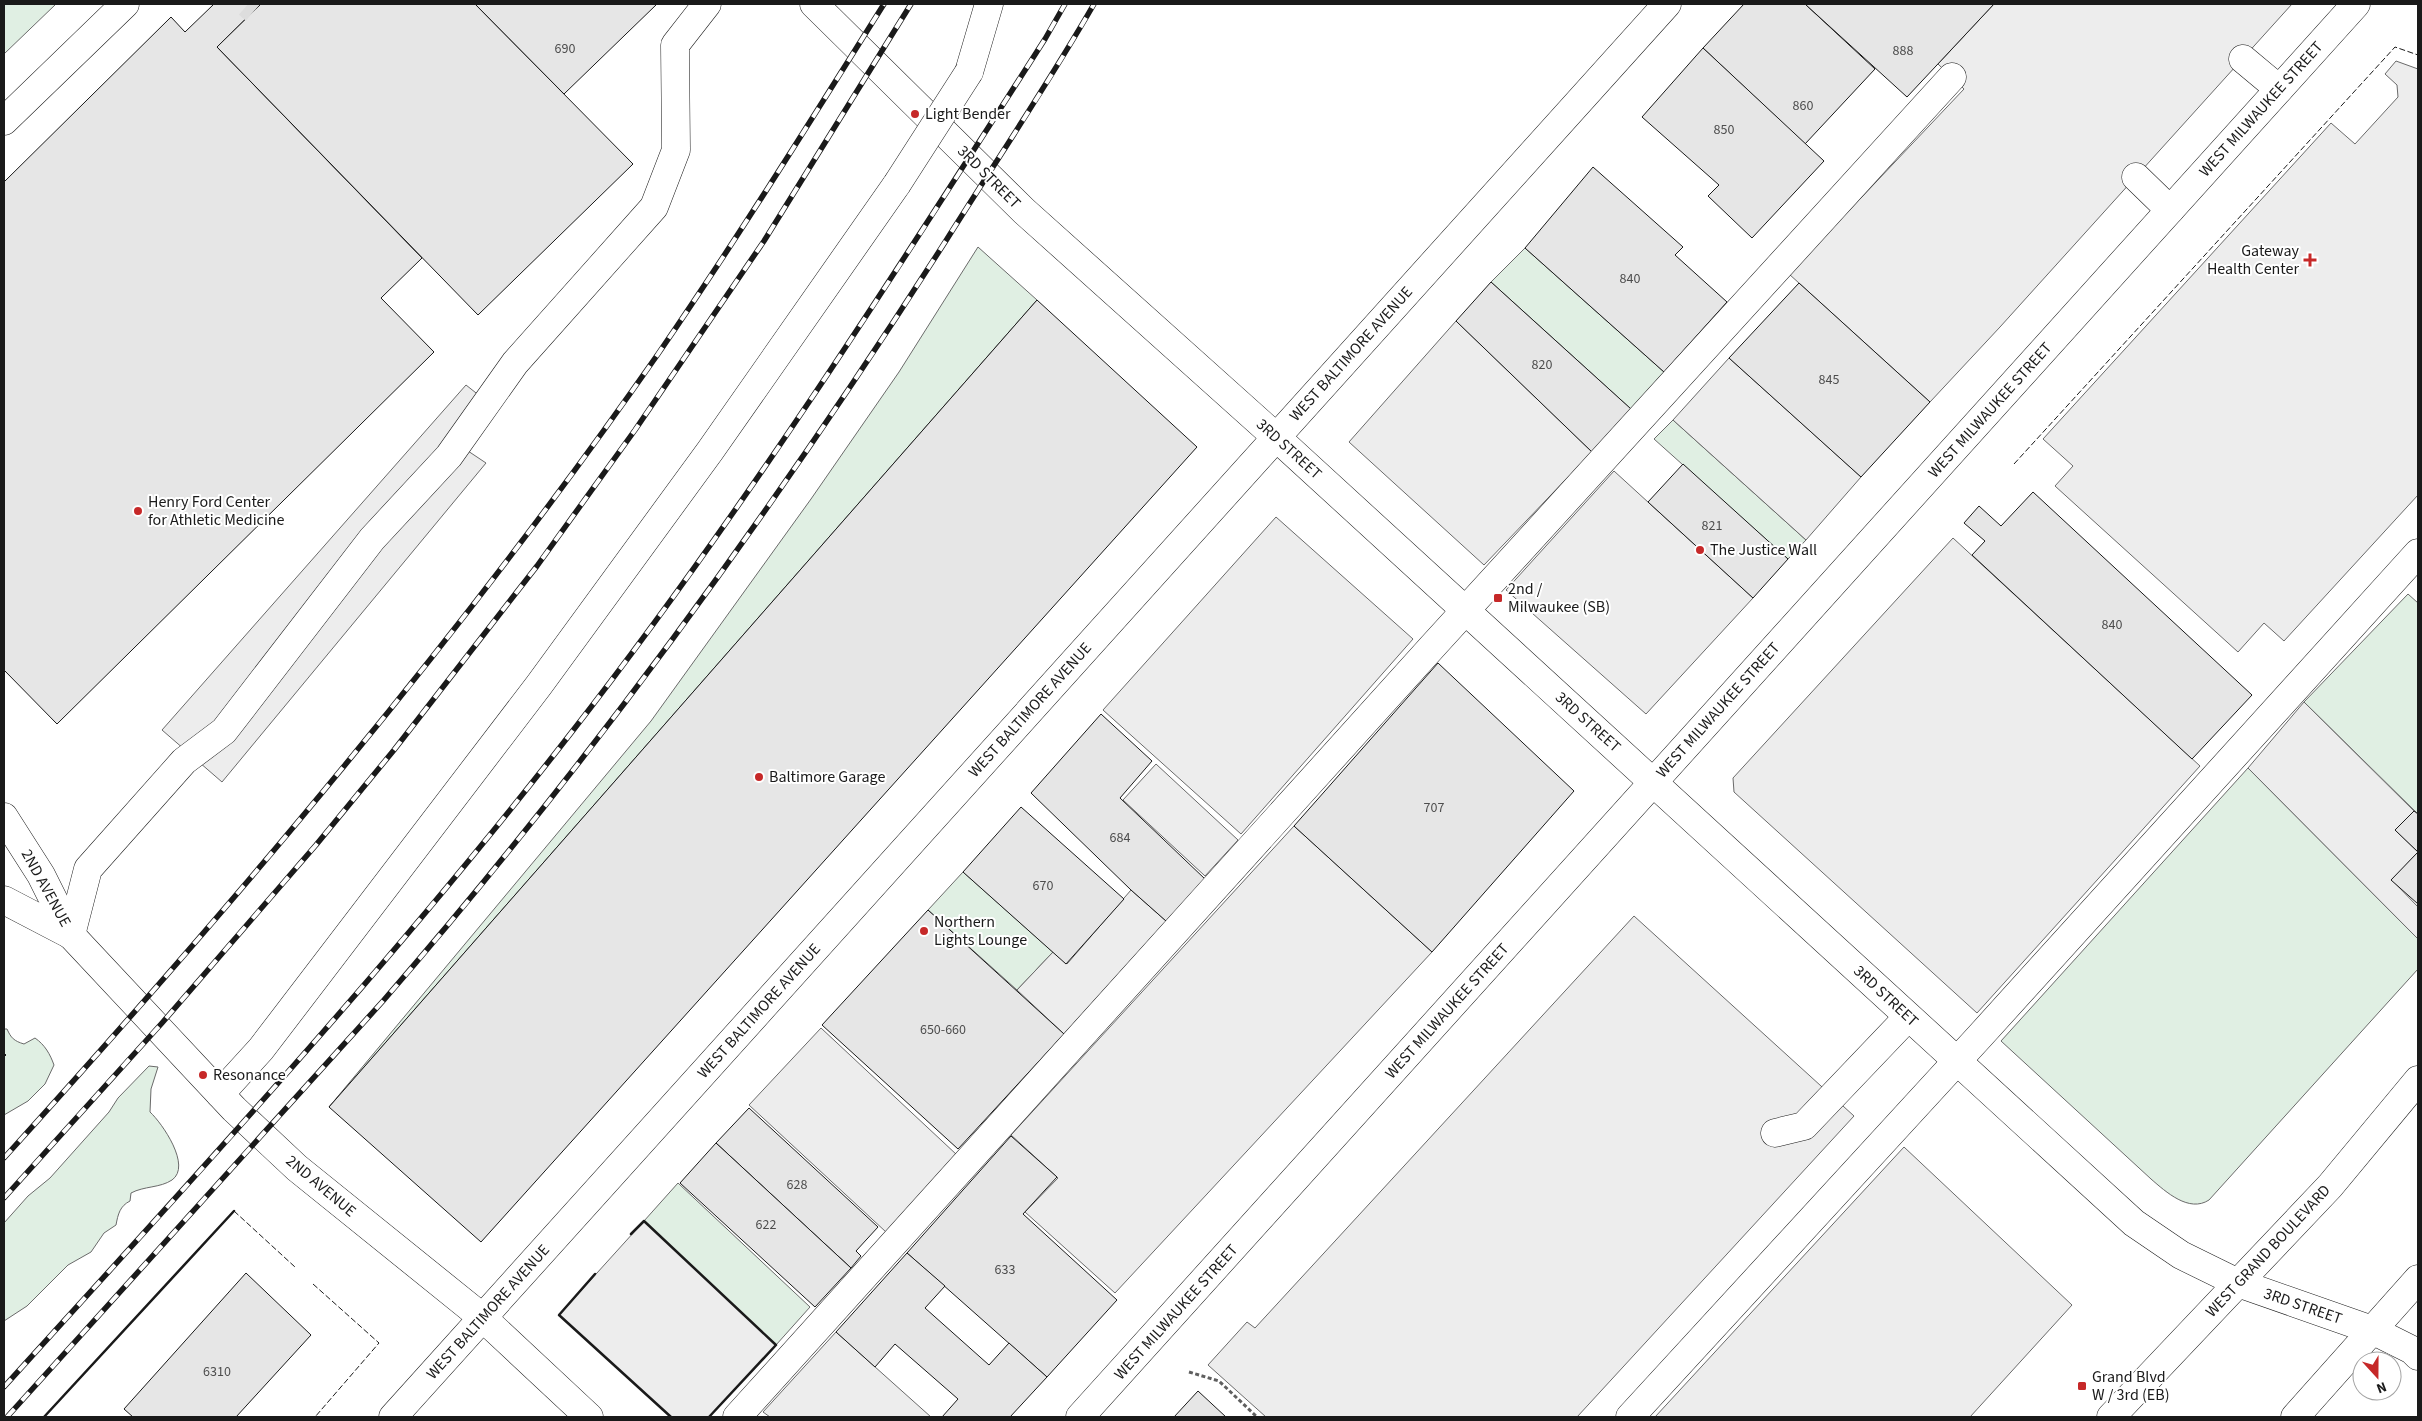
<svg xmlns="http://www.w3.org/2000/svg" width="2422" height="1421" font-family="'Source Sans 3',sans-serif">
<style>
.green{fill:#e0efe3;stroke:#6a6a6a}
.parking{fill:#ededed;stroke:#6a6a6a}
.building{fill:#e6e6e6;stroke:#1a1a1a}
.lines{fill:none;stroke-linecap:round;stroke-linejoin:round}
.minor-tunnel{stroke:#ddd;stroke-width:28;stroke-dasharray:28 14;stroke-linecap:butt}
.minor-casing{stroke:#1a1a1a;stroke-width:29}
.major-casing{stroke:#1a1a1a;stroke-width:29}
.path{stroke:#5f5f5f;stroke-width:3;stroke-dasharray:4 2.5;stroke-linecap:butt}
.minor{stroke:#fff;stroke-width:28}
.major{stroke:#fff;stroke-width:28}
.rail-casing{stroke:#1a1a1a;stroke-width:5.5}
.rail{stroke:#fff;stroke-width:4;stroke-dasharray:11;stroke-linecap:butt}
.minor-bridge-casing{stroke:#1a1a1a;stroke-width:29;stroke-linecap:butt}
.minor-bridge{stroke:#fff;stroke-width:28}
.fence{stroke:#1a1a1a;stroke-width:1;stroke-dasharray:6 2.5;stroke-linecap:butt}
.wall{stroke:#1a1a1a;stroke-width:2.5}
.poi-dot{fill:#c62828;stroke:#fff;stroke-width:2}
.labels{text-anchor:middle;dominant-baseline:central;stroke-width:4;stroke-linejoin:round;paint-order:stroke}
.number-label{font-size:14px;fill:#4d4d4d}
.street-label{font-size:16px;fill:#1a1a1a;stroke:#fff}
.poi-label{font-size:16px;fill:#1a1a1a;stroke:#fff;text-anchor:start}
</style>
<rect width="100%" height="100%" fill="#fff"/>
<g class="green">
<path d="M4,4h52l-52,50z"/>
<path d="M978,247l59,53 -708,807 322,-386 160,-222 88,-127z"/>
<path d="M1525,248l139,124 -33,37 -140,-127z"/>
<path d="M1673,420l133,120 -18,19 -134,-120z"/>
<path d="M2408,594l10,9v211l-114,-112z"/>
<path d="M2248,768l170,171v30l-209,231c-20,13 -43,-8 -58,-21l-150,-138z"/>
<path d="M963,872l90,80 -36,38 -89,-80z"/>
<path d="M4,1029h3c4,9 7,12 17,15l11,-6c10,7 15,16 19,27l-9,19 -17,17 -24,14z"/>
<path d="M149,1066l9,1 -7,22 -1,23c12,11 42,54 22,68 -12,8 -28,6 -41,13l-1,8c-10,5 -12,13 -14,24l-12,8 -13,19 -23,13 -41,41 -23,15v-98l24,-27 22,-18 59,-66 9,-14z"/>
<path d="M678,1183l132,124 -34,38 -132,-124z"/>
</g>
<g class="parking">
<path d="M1994,4h298l-292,323 -70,75 -141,-128 175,-185 -26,-25z"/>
<path d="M2396,61l22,8v426l-134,146 -20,-18 -26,29 -183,-166 18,-20 -30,-27 288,-316 24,21 43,-47 -1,-12 -12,-11z"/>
<path d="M1456,321l136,131 -108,113 -135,-123z"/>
<path d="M1729,358l132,119 -55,63 -133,-120z"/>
<path d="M466,385l29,23 -27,43 18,12 -264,319 -60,-52z"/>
<path d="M1614,471l139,127 -107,116 -140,-124z"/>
<path d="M1276,517l137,122 -172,195 -138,-124z"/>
<path d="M1953,538l247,228 -223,247 -243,-221 -1,-14z"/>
<path d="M2304,702l110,109 -19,19 23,22 -26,28 26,27v32l-170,-171z"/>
<path d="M1156,764l82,76 -33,36 -82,-76z"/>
<path d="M1294,826l138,126 -317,341 -90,-81 33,-34 -47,-43z"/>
<path d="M1131,890l35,31 -102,113 -47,-44 36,-38 14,12z"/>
<path d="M1634,916l220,200 -277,301h-311l-58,-52 39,-43 8,6z"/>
<path d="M821,1028l136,127 -71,77 -137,-127z"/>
<path d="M1904,1147l168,158 -102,112h-315z"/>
<path d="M644,1221l132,124 -67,72h-38l-112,-102z"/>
<path d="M836,1332l95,85h-161l-7,-5z"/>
</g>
<g class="building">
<path d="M214,4h47l-44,43 205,211 -41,40 53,54 -377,372 -53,-54v-488l167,-165 14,15z"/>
<path d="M261,4h214l158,160 -155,151 -261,-268z"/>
<path d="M475,4h182l-93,90z"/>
<path d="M1744,4h61l70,65 -70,75 -102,-96z"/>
<path d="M1805,4h189l-87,93z"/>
<path d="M1703,48l121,113 -72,77 -44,-42 11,-11 -77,-68z"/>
<path d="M1593,167l90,80 -8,8 52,47 -63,70 -139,-124z"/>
<path d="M1491,282l140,127 -39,43 -136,-131z"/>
<path d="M1799,283l131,119 -69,75 -132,-119z"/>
<path d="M1037,300l160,147 -716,795 -152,-135z"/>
<path d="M1683,464l105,95 -35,39 -105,-96z"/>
<path d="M2033,492l219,203 -60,64 -220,-204 13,-14 -21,-18 15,-17 22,20z"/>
<path d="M1438,663l136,128 -142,161 -138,-126z"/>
<path d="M1101,714l51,47 -32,37 85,81 -39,42 -35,-31 -100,-97z"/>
<path d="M1021,807l103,92 -58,65 -103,-92z"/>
<path d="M2414,811l4,3v90l-27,-24 27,-28 -23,-22z"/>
<path d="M928,910l136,124 -106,115 -136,-124z"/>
<path d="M749,1108l129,119 -22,24 5,5 -10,12 -135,-125z"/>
<path d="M1011,1136l46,41 -34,37 94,86 -70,77 -140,-124z"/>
<path d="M716,1143l135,125 -36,39 -135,-124z"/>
<path d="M907,1253l38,33 -20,22 64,57 20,-22 38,34 -37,40h-68l16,-18 -63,-55 -20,23 -39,-35z"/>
<path d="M246,1273l65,62 -75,82h-103l-9,-8z"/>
<path d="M1198,1391l28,26h-52z"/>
</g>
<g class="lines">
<path class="minor-tunnel" d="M248,4l7,6"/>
<defs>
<g id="minor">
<path d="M814,4l210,207 252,226 858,786 47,32 57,28 134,47 40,20 6,6"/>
<path d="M2243,59l36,30"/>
<path d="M969,72l20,-68"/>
<path d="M4,121l121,-117"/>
<path d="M2136,177l34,33"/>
<path d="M4,817l37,58 30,60 163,174 63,59 186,150 106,99"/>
<path d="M4,900l67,35"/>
<path d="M71,935l17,-66 96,-108 40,-30 148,-192 77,-83 66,-93 139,-156 22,-57 -1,-105 32,-41"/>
<path d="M220,1094l41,-45 278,-364 171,-234 187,-267"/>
<path d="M1775,1133l29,-7 104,-109"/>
<path d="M393,1417l1274,-1413"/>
<path d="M737,1417l695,-770 520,-570"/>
<path d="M1080,1417l1276,-1413"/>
<path d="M1630,1417l350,-381 438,-483"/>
</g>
<g id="major">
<path d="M2111,1417l219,-231 88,-106"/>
<path d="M2295,1417l123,-138"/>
</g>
</defs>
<use href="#minor" class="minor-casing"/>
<use href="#major" class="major-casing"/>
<path class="path" d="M1189,1372l30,9 38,36"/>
<use href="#minor" class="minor"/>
<use href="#major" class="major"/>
<defs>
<g id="rail">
<path d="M4,1158c232,-256 456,-520 654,-804 79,-115 152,-232 226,-350"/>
<path d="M4,1198l158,-175 154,-178 78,-95 143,-184 98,-136 129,-189 147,-237"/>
<path d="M4,1387c194,-214 390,-426 567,-654 173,-222 323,-458 474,-694l20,-35"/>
<path d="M7,1417l376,-416c207,-238 394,-496 564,-762 49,-78 101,-155 147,-235"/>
</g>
</defs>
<use href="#rail" class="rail-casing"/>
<use href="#rail" class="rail"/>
<defs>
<path id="minor-bridge" d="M897,184l72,-112"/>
</defs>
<use href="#minor-bridge" class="minor-bridge-casing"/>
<use href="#minor-bridge" class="minor-bridge"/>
<g class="fence">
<path d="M2014,464l381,-417 23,8"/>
<path d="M4,1053l2,2 -2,2"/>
<path d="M234,1211l61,56"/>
<path d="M313,1284l66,59 -64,74"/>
</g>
<g class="wall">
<path d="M631,1234l13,-13 132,124 -67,72"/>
<path d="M595,1274l-36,41 112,102"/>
<path d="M44,1417l190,-206"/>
</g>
</g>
<g class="poi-dot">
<circle cx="915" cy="114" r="5"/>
<path d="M2307.5 252.5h5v5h5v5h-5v5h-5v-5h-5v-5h5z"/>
<circle cx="138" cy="511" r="5"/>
<circle cx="1700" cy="550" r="5"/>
<rect x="1493" y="593" width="10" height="10" rx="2.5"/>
<circle cx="759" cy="777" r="5"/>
<circle cx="924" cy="931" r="5"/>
<circle cx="203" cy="1075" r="5"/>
<rect x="2077" y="1381" width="10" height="10" rx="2.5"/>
</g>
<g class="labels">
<g class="number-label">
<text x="565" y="49">690</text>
<text x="1903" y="51">888</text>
<text x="1803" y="106">860</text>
<text x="1724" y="130">850</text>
<text x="1630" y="279">840</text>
<text x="1542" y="365">820</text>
<text x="1829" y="380">845</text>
<text x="1712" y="526">821</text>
<text x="2112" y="625">840</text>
<text x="1434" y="808">707</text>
<text x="1120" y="838">684</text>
<text x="1043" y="886">670</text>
<text x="943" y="1030">650-660</text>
<text x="797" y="1185">628</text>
<text x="766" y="1225">622</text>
<text x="1005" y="1270">633</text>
<text x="217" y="1372">6310</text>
</g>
<g class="street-label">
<text transform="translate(2261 109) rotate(-48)">WEST MILWAUKEE STREET</text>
<text transform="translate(989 177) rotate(45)">3RD STREET</text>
<text transform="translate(1351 354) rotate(-48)">WEST BALTIMORE AVENUE</text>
<text transform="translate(1990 410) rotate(-48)">WEST MILWAUKEE STREET</text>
<text transform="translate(1289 449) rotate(42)">3RD STREET</text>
<text transform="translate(1030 710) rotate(-48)">WEST BALTIMORE AVENUE</text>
<text transform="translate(1718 710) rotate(-48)">WEST MILWAUKEE STREET</text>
<text transform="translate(1588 722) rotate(42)">3RD STREET</text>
<text transform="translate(46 888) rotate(61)">2ND AVENUE</text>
<text transform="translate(1886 996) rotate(43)">3RD STREET</text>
<text transform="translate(759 1011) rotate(-48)">WEST BALTIMORE AVENUE</text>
<text transform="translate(1447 1011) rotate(-48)">WEST MILWAUKEE STREET</text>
<text transform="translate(321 1186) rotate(40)">2ND AVENUE</text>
<text transform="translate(2268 1251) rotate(-47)">WEST GRAND BOULEVARD</text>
<text transform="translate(2303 1306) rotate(19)">3RD STREET</text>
<text transform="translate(488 1312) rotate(-48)">WEST BALTIMORE AVENUE</text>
<text transform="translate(1176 1312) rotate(-48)">WEST MILWAUKEE STREET</text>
</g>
<g class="poi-label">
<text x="925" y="114">Light Bender</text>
<text x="2299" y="251" text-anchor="end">Gateway<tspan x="2299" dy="18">Health Center</tspan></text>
<text x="148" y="502">Henry Ford Center<tspan x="148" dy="18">for Athletic Medicine</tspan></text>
<text x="1710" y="550">The Justice Wall</text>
<text x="1508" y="589">2nd /<tspan x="1508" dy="18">Milwaukee (SB)</tspan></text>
<text x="769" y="777">Baltimore Garage</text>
<text x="934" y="922">Northern<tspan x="934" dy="18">Lights Lounge</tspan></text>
<text x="213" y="1075">Resonance</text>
<text x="2092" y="1377">Grand Blvd<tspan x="2092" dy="18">W / 3rd (EB)</tspan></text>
</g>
</g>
<rect width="2422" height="1421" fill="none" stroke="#1a1a1a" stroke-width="10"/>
<g transform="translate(2377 1376) rotate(159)"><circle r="24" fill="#ffffff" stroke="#a3a3a3"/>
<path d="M0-4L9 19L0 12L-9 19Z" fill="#c62828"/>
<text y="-8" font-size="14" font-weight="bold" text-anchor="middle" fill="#1a1a1a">N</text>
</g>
</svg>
